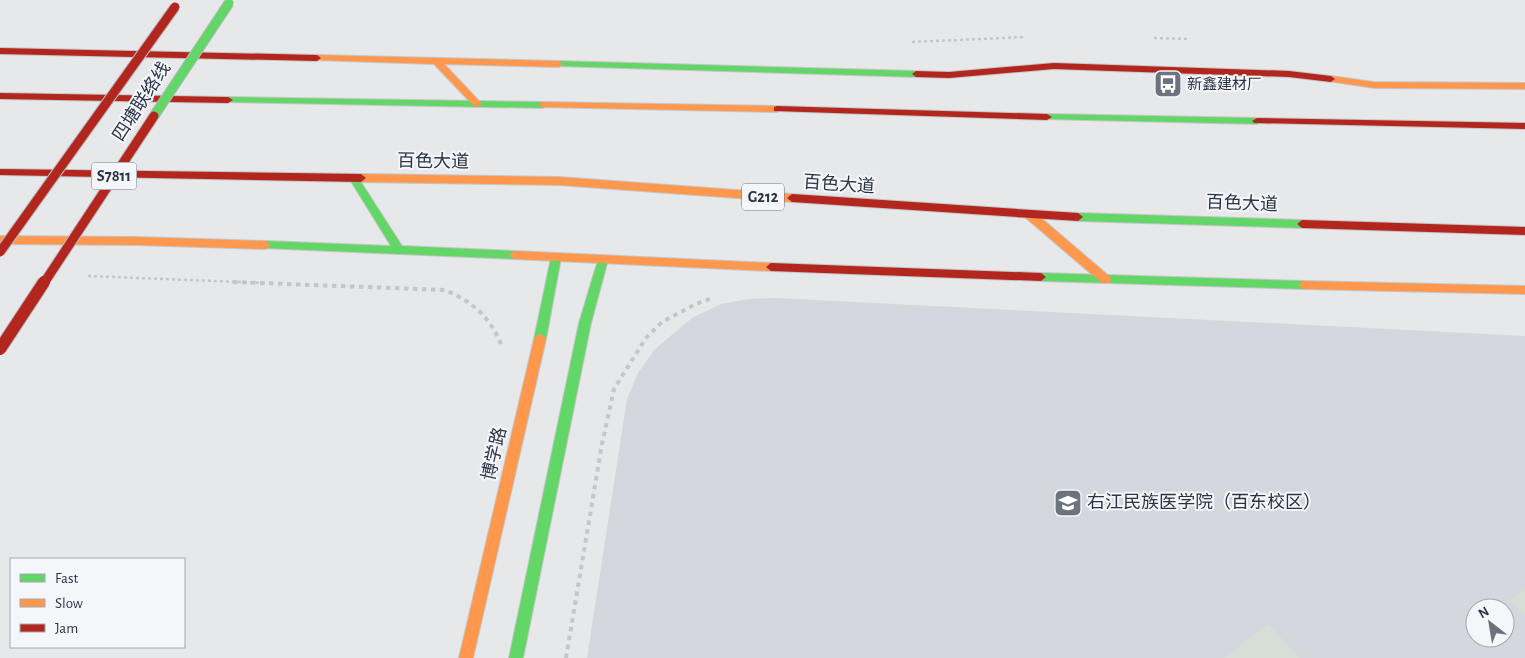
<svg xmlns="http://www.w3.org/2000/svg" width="1525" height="658" font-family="'Alegreya Sans','Noto Sans SC',sans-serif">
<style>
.built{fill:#d4d7dd;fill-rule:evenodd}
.green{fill:#d6ded6}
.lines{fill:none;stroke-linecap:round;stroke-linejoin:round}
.fast-casing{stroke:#c4c6c8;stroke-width:2}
.slow-casing{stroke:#c4c6c8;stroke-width:2}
.jam-casing{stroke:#c4c6c8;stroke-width:2}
.path-far1{stroke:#c5c6ca;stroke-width:2.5;stroke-dasharray:3 3;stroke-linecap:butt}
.path{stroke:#c5c6ca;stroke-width:4;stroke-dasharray:4.5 4.5;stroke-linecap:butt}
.fast{fill:#63d668;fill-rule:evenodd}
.slow{fill:#ff974d;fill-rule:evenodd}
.jam{fill:#b3261e;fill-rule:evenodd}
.fast-bridge-casing{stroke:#b8bbbf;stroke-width:11;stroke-linecap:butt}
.jam-bridge-far1-casing{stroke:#b8bbbf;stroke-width:11;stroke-linecap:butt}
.jam-bridge-casing{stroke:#b8bbbf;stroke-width:14;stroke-linecap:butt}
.fast-bridge{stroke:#63d668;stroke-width:9}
.jam-bridge-far1{stroke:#b3261e;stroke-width:9}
.jam-bridge{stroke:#b3261e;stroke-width:12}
.labels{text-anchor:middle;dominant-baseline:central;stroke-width:4;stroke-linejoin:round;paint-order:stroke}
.far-poi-label{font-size:15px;fill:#2b3445;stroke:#f4f6f9;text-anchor:start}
.shield{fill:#f4f6f9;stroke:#676e7b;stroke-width:1}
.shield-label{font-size:16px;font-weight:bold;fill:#2b3445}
.street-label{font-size:18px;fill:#2b3445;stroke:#f4f6f9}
.poi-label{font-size:18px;fill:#2b3445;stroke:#f4f6f9;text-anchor:start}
</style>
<rect width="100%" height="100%" fill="#e6e8ea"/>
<path class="built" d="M776,298l749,38v322h-938l40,-259 11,-26 17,-24 37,-31 29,-14 27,-5zM1475,608h30v30h-30z"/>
<g class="green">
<path d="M1525,588v28l-16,-15z"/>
<path d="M1268,624l32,34h-76z"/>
</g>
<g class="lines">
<defs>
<g id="fast">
<path d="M559,61l357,10 4,3 -4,3 -360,-11v-4z"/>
<path d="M228,97l315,5 5,3 -5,3 -318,-6 -2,-2z"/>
<path d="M1047,114l210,4 5,3 -5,3 -213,-5v-4z"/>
<path d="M354,174l3,2 45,70 112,5 5,4 -5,4 -252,-11 -1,-3 5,-4 125,5 -42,-68z"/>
<path d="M1078,213l224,7 5,4 -5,4 -224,-7 -5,-4z"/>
<path d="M556,254l5,4 -15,81 -2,3h-8l-2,-3 17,-81z"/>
<path d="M603,256l5,4 -17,63 -68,335h-14l70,-335 19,-63z"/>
<path d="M1041,273l262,8 5,4 -5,4 -262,-8 -5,-4z"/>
</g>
<g id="slow">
<path d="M317,55l242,6 4,3 -4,3 -115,-3 36,38 2,2 -5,3 -3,-1 -40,-42 -120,-4 -1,-2z"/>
<path d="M1331,76l43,6 151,1v6l-151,-1 -46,-7 -1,-2z"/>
<path d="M543,102l234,4 5,3 -5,3 -237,-5v-4z"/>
<path d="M361,174l198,3 233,17 5,4 -5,4 -233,-17 -198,-3 -5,-4z"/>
<path d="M1030,211l4,1 76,65 1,3 -1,3h-8l-76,-65 -1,-3 1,-3z"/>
<path d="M0,236l137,1 129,4 5,4 -5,4 -129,-4 -137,-1z"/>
<path d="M514,251l257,12 5,4 -5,4 -257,-12 -5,-4z"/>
<path d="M1303,281l222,5v8l-222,-5 -5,-4z"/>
<path d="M540,334l4,2 2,3 -73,319h-14l75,-319 2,-3z"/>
</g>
<g id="jam">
<path d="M0,48l317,7 4,3 -4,3 -317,-7z"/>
<path d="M1054,63l235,8 42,5 4,3 -4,3 -42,-5 -235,-8 -105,9 -33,-1 -4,-3 4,-3 33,1z"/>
<path d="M0,93l228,4 5,3 -5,3 -228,-4z"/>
<path d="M777,106l270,8 5,3 -5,3 -273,-9v-4z"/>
<path d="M1257,118l268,5v6l-271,-6 -2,-2z"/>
<path d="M0,169l361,5 5,4 -5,4 -361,-7z"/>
<path d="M792,194l286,19 5,4 -5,4 -286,-19 -5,-4z"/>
<path d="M1302,220l223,7v8l-223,-7 -5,-4z"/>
<path d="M771,263l270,10 5,4 -5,4 -270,-10 -5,-4z"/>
</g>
</defs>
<use href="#fast" class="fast-casing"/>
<use href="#slow" class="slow-casing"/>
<use href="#jam" class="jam-casing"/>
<g class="path-far1">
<path d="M1154,38l36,1"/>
<path d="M912,42l113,-5"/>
<path d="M88,276l177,7"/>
</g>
<g class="path">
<path d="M233,282l212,8c28,12 44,26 56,54"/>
<path d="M566,658l36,-214 12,-55 32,-51 16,-16 34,-18 16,-6"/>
</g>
<use href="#fast" class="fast"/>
<use href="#slow" class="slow"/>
<use href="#jam" class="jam"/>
<defs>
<path id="fast-bridge" d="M154,116l75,-113"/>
<g id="jam-bridge-far1">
<path d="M0,252l175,-245"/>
<path d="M44,283l110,-167"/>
</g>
<path id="jam-bridge" d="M0,349l44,-67"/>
</defs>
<use href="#fast-bridge" class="fast-bridge-casing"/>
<use href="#jam-bridge-far1" class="jam-bridge-far1-casing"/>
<use href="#jam-bridge" class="jam-bridge-casing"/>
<use href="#fast-bridge" class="fast-bridge"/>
<use href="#jam-bridge-far1" class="jam-bridge-far1"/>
<use href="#jam-bridge" class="jam-bridge"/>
</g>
<defs>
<symbol id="bus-square" viewBox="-11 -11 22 22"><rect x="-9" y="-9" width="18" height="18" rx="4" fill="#6c737f" stroke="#f4f6f9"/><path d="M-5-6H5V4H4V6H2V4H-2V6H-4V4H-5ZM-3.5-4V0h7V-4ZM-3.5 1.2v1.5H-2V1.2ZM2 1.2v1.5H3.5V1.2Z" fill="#fff"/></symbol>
<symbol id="university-square" viewBox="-11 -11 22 22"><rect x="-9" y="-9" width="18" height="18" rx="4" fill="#6c737f" stroke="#f4f6f9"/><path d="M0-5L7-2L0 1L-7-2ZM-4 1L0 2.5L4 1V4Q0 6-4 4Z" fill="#fff"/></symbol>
</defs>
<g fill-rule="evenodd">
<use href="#bus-square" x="1152" y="68" width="32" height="32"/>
<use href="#university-square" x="1052" y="487" width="32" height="32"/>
</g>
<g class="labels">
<g class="far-poi-label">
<text x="1187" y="84">新鑫建材厂</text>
</g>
<g class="shield">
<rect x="91.5" y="162.5" width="45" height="27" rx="4"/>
<rect x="742" y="183.5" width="42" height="27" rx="4"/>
</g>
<g class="shield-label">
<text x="114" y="176">S7811</text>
<text x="763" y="197">G212</text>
</g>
<g class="street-label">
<text transform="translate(142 102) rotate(-57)">四塘联络线</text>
<text transform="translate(433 162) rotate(1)">百色大道</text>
<text transform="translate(839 185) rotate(4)">百色大道</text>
<text transform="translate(1242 204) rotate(2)">百色大道</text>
<text transform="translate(495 454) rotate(-77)">博学路</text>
</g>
<g class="poi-label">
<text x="1087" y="503">右江民族医学院（百东校区）</text>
</g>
</g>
<rect x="10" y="558" width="175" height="90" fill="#f4f6f9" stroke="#a4a8b1"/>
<rect x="20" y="574" width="25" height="8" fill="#63d668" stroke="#a4a8b1"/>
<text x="55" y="583" font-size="15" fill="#2b3445">Fast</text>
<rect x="20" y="599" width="25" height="8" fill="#ff974d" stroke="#a4a8b1"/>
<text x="55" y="608" font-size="15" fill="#2b3445">Slow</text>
<rect x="20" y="624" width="25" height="8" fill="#b3261e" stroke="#a4a8b1"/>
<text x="55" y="633" font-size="15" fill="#2b3445">Jam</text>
<g transform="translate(1490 623) rotate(329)"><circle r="24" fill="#f4f6f9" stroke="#a4a8b1"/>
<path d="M0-4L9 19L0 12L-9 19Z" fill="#6c737f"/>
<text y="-8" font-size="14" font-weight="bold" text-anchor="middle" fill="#2b3445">N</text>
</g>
</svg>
